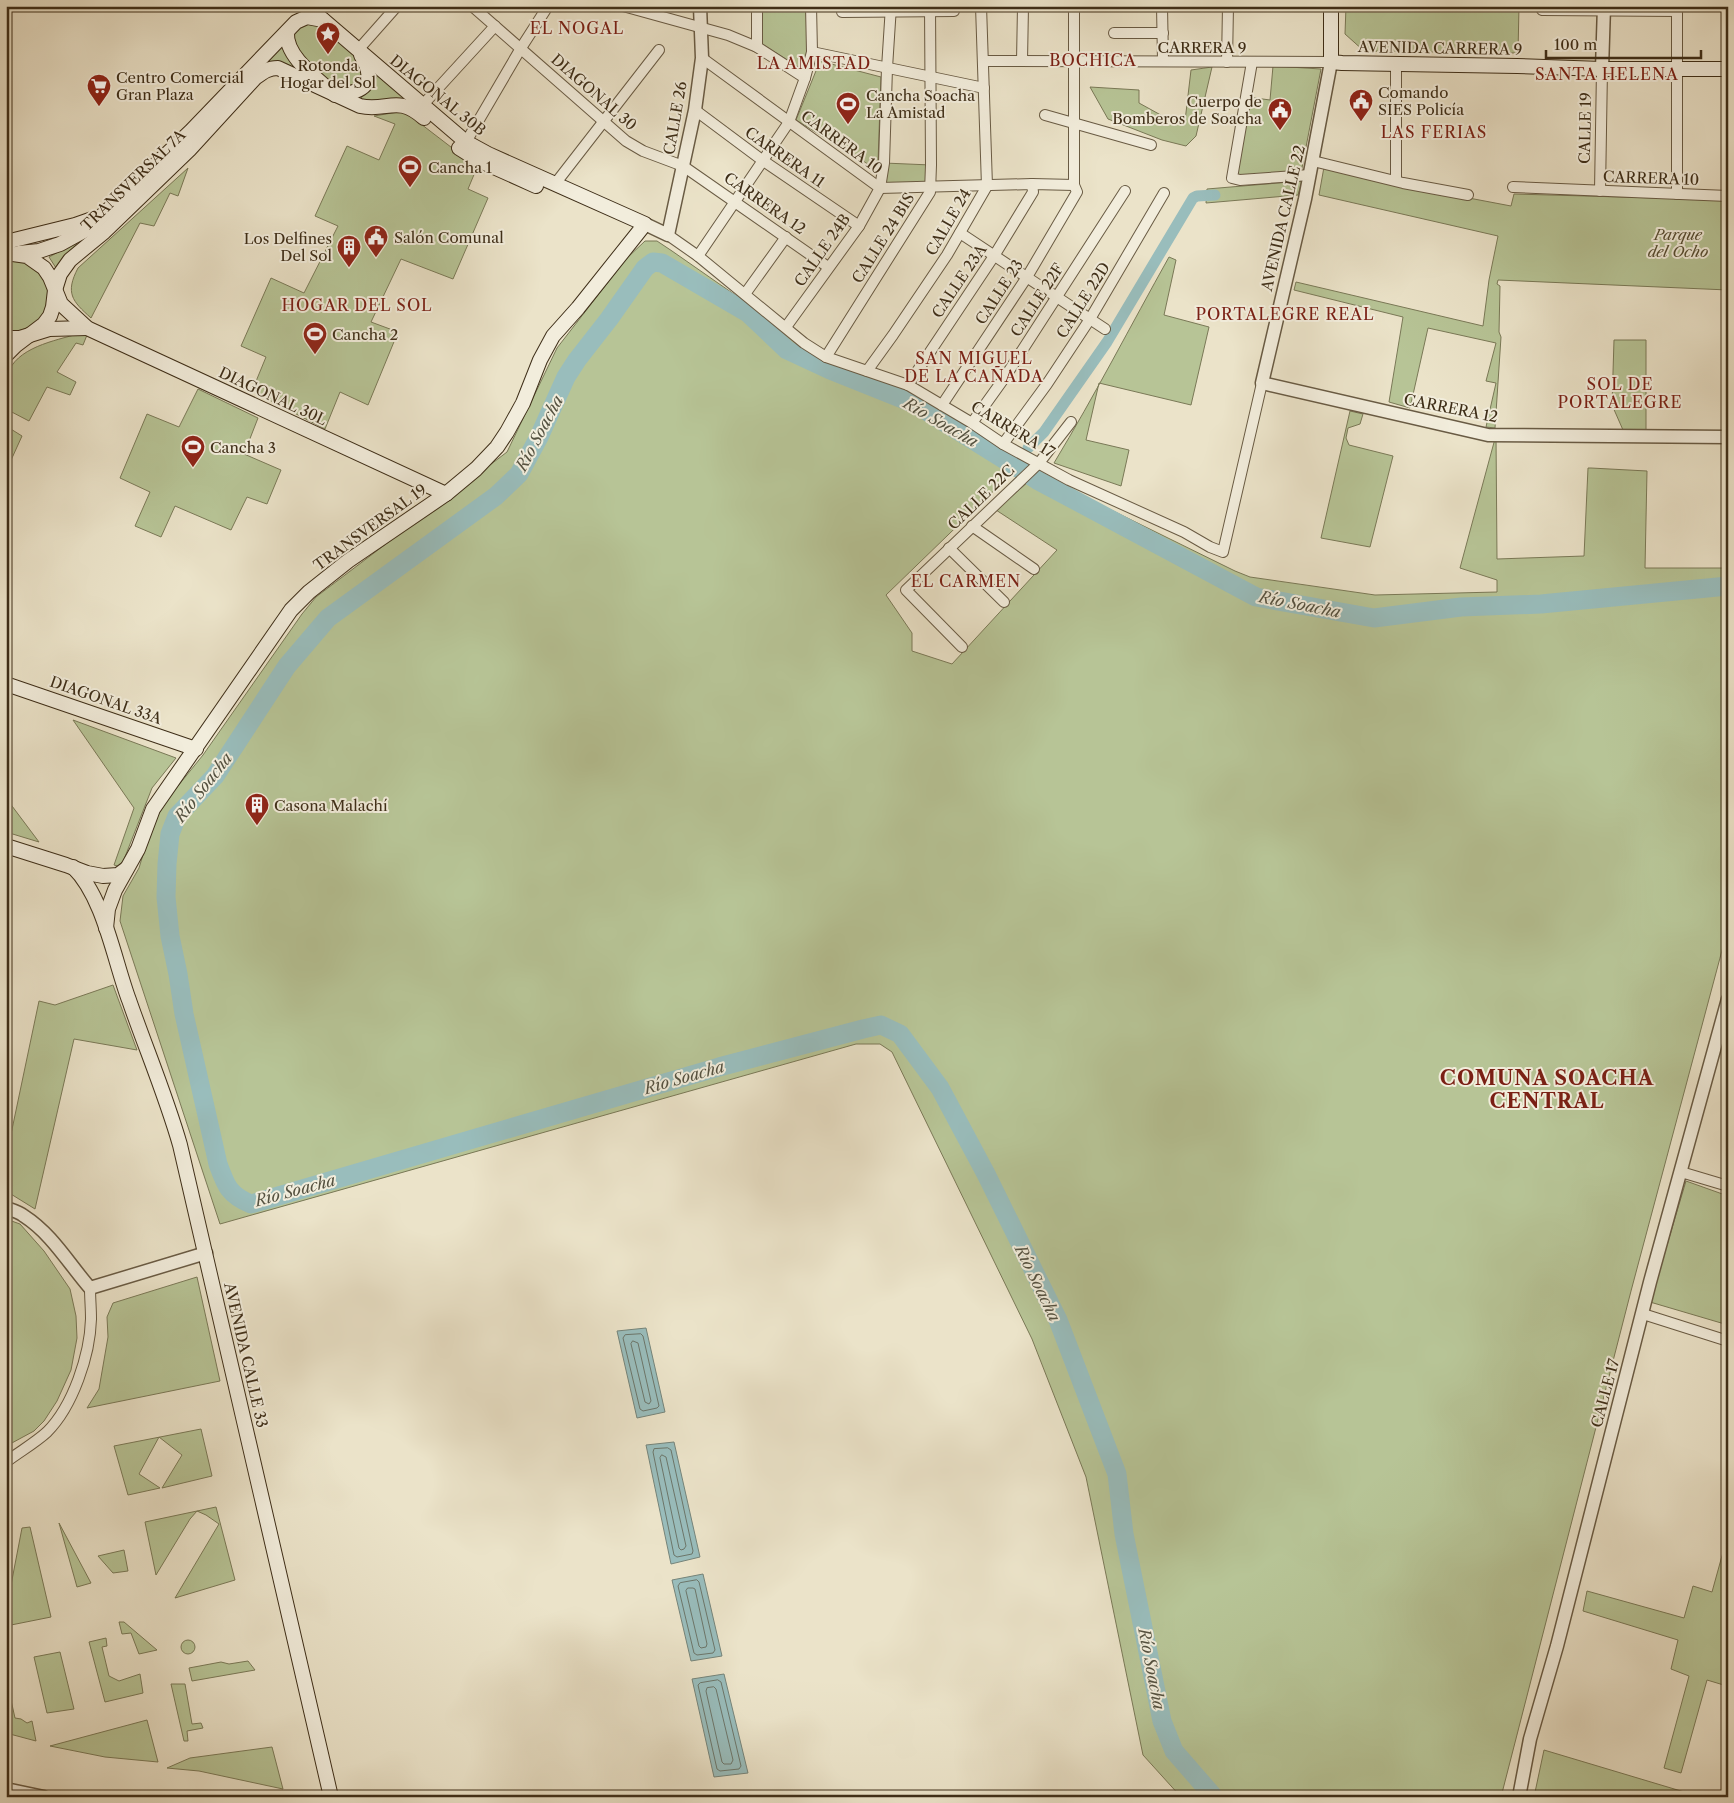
<svg xmlns="http://www.w3.org/2000/svg" width="1734" height="1803" font-family="'Libre Caslon Text',serif">
<style>
.green{fill:#b7c496;stroke:#7a7957;fill-rule:evenodd}
.water{fill:#99bdbc;stroke:#75847a}
.lines{fill:none;stroke-linecap:round;stroke-linejoin:round}
.shore{stroke:#6c766a;stroke-width:1}
.canal{stroke:#99bdbc;stroke-width:11}
.river{stroke:#99bdbc;stroke-width:19}
.minor-casing{stroke:#695b44;stroke-width:12}
.tertiary-casing{stroke:#695b44;stroke-width:15}
.secondary-casing{stroke:#3e2e18;stroke-width:16}
.minor{stroke:#f2eddc;stroke-width:10}
.tertiary{stroke:#f2eddc;stroke-width:12}
.secondary{stroke:#f2eddc;stroke-width:14}
.labels{text-anchor:middle;dominant-baseline:central;stroke-width:4;stroke-linejoin:round;paint-order:stroke}
.street-label{font-size:15px;fill:#3e2e18;stroke:#f2eddc}
.poi-label{font-size:15px;fill:#3e2e18;stroke:#f2eddc;text-anchor:start}
.park-label{font-size:15px;font-style:italic;fill:#564c31;stroke:#f2eddc}
.neighbourhood-label{font-size:16px;letter-spacing:1px;fill:#7a1f14;stroke:#f2eddc}
.water-label{font-size:16px;font-style:italic;fill:#555241;stroke:#f2eddc}
.district-label{font-size:20px;font-weight:bold;letter-spacing:1px;fill:#7a1f14;stroke:#f2eddc}
</style>
<rect width="100%" height="100%" fill="#ebe3c9"/>
<filter id="stains"><feTurbulence type="fractalNoise" baseFrequency=".004" numOctaves="4"/><feColorMatrix values="0 0 0 0 .2 0 0 0 0 .09 0 0 0 0 .02 0 0 0 .5 -.17"/></filter>
<radialGradient id="worn" r=".72"><stop offset=".6" stop-color="#630" stop-opacity="0"/><stop offset="1" stop-color="#630" stop-opacity=".3"/></radialGradient>
<g class="green">
<path d="M762,6h44l2,46 -5,18 -41,-26z"/>
<path d="M1346,6h173l-1,47 -154,-2 -19,-17z"/>
<path d="M307,23l14,3 38,33 4,23 -24,8 -40,-37 -7,-19 8,-7z"/>
<path d="M282,43l21,27 -42,-5z"/>
<path d="M820,61l61,16 -3,85 -7,4 -75,-46z"/>
<path d="M1273,66l48,3 -20,104 -68,5 15,-81 22,3z"/>
<path d="M1212,67l-16,69 -10,10 -24,-6 -54,-21 -18,-32 49,3v13l29,16 17,2 6,-51z"/>
<path d="M375,73l34,28 -35,2 -15,-3c9,-8 14,-15 16,-27z"/>
<path d="M404,111l56,43 18,11 -10,24 20,9 -35,81 -52,-20 -30,63 27,10 -30,73 -28,-13 -15,37 -73,-38 14,-34 -25,-11 30,-68 33,15 34,-67 -23,-10 32,-70 32,14 16,-36 -21,-8z"/>
<path d="M884,163l47,2v22l-51,1z"/>
<path d="M1324,167l71,17 116,22 3,-12 214,6v90l-230,-10 -1,4 3,2 -1,46 2,5 -6,91 -9,-1 10,-44 -10,-2 10,-38 -68,-15 -18,80 -21,-6 14,-85 -109,-27 2,-8 187,44 6,-46 9,-44 -179,-41z"/>
<path d="M188,168l-10,28 -8,-3 -16,33 -14,-3 -49,95c-19,-17 -26,-25 -13,-50z"/>
<path d="M1302,181l-4,14 -92,8 1,-14z"/>
<path d="M79,241l-23,27 -7,-11z"/>
<path d="M645,241h12l15,10 89,62 49,41 94,37 136,84 195,96 15,6 125,18 122,-3v-12l-37,-12 36,-133 1,124 87,-3 4,-88h3l56,3 -2,97h83v360l-97,363 -130,506h-320l-38,-42 -57,-278 -54,-138 -140,-287 -12,-8h-24l-636,180 -100,-303 3,-25 16,-28 13,-43 17,-28 34,-42 99,-141 14,-17 191,-145 50,-104 69,-89zM1010,475l6,1 12,6 -32,28 61,40 -105,114 -40,-13v-18l-26,-38z"/>
<path d="M1169,257l7,3 -12,55 45,12 -18,78 -92,-22 -13,57 43,10 -8,36 -67,-23c41,-68 77,-138 115,-206z"/>
<path d="M6,260c55,-1 57,72 0,72z"/>
<path d="M74,335h13l-4,10 -7,-2 -19,29 19,10 -6,13 -23,-8 -18,34 -23,-12c0,-9 -1,-19 0,-28 4,-31 43,-39 68,-46z"/>
<path d="M1614,340h32v90h-23l-11,-25z"/>
<path d="M198,389l60,29 -14,36 37,16 -14,34 -20,-7 -16,33 -56,-24 -14,31 -26,-11 15,-34 -30,-14 27,-64 32,13z"/>
<path d="M1350,411l13,3 -3,10 -12,4 -2,10 3,7 44,11 -23,91 -49,-9z"/>
<path d="M6,426l16,10 -15,33h-1z"/>
<path d="M73,720l103,38 -24,30 -31,79 -7,-2 20,-57z"/>
<path d="M6,798l33,44 -33,-10z"/>
<path d="M113,985l24,65 -63,-11 -39,170 -29,-18v-33l33,-157 16,4z"/>
<path d="M1686,1181l42,15v129l-78,-23z"/>
<path d="M6,1219l14,5 24,27 26,38 6,27 1,22 -6,32 -14,31 -13,20 -10,10 -24,13 -4,-7z"/>
<path d="M197,1277l23,104 -133,27 12,-19 9,-52 -1,-20 6,-14z"/>
<path d="M201,1429l11,47 -50,12 20,-33 -23,-18 -20,37 21,14 -32,7 -14,-49z"/>
<path d="M216,1507l19,73 -60,18 44,-74 -13,-9 -9,-4 -7,8 -34,56 -11,-53z"/>
<path d="M59,1523l32,60 -14,4z"/>
<path d="M30,1527l21,90 -45,9v-15l16,-83z"/>
<path d="M1728,1534v148l-1,4 -20,-6 -26,93 -17,-5 25,-92 -18,-7 7,-29 -95,-29 4,-20 97,27 9,-32 19,6z"/>
<path d="M124,1550l4,21 -15,2 -15,-17z"/>
<path d="M119,1622h5l33,28 -18,4 -8,-21 -9,1z"/>
<path d="M106,1638l1,8 -5,1 7,29 10,5 21,-7 3,19 -38,9 -16,-60z"/>
<circle cx="188" cy="1647" r="7"/>
<path d="M60,1652l14,57 -27,4 -13,-56z"/>
<path d="M248,1661l7,9 -63,11 -3,-13 32,-6 8,2z"/>
<path d="M6,1678l9,40 6,1 6,4 5,-2 4,20 -30,-8z"/>
<path d="M171,1684h14l7,40 9,-1 2,5 -16,3 1,10h-4z"/>
<path d="M147,1720l11,42 -53,-5 -55,-11z"/>
<path d="M272,1747l11,42 -84,-18 -32,-3 23,-10z"/>
<path d="M1544,1750l157,47h-167z"/>
</g>
<g class="water">
<path d="M646,1328l19,84 -28,6 -20,-87z"/>
<path d="M674,1442l26,115 -29,7 -25,-119z"/>
<path d="M703,1574l19,82 -31,5 -19,-81z"/>
<path d="M724,1674l24,99 -34,4 -22,-98z"/>
</g>
<g class="lines">
<g class="shore">
<path d="M641,1334l2,2 16,70 -2,2 -14,3 -3,-2 -17,-71 2,-3z"/>
<path d="M633,1341l5,2 13,58 -2,3 -4,-2 -14,-58z"/>
<path d="M668,1448l3,2 22,101 -1,3 -15,3 -3,-2 -21,-103 1,-3z"/>
<path d="M662,1455l4,2 20,89 -2,3 -3,1 -2,-2 -19,-90z"/>
<path d="M697,1580l2,2 16,68 -2,3 -16,2 -3,-2 -16,-67 2,-3z"/>
<path d="M688,1588h5l2,1 12,55 -1,3 -5,1 -2,-2 -13,-55z"/>
<path d="M718,1680l3,2 20,84 -2,3 -19,2 -3,-2 -19,-84 2,-2z"/>
<path d="M714,1687l2,2 17,71 -2,4h-7l-2,-2 -16,-71 1,-3z"/>
</g>
<path class="canal" d="M1028,448l16,-16 63,-90 86,-144 4,-2 18,-1"/>
<path class="river" d="M1214,1797l-40,-46 -12,-30 -38,-187 -7,-60 -59,-154 -72,-146 -46,-86 -40,-54 -19,-9 -18,4 -144,38 -468,137c-22,-9 -25,-18 -33,-40l-34,-150 -6,-40 -8,-38 -4,-39 1,-33 3,-30 7,-18 38,-40 72,-110 41,-48 168,-122 23,-22 20,-37 27,-60 11,-17 32,-41 36,-51 8,-6 9,1 86,50 39,37 43,20 85,34 122,76 219,117 118,21 87,-11 80,-3 187,-18"/>
<defs>
<g id="minor">
<path d="M472,6l154,135 17,10 40,15 145,101"/>
<path d="M623,6l105,29 29,12 48,31"/>
<path d="M1162,6l1,55"/>
<path d="M1543,6l-1,4 135,1"/>
<path d="M842,12l112,-1"/>
<path d="M1114,33h49"/>
<path d="M757,47v-41"/>
<path d="M358,50l39,-44"/>
<path d="M812,52l172,36"/>
<path d="M702,58l178,130 152,-4 42,1"/>
<path d="M983,61l348,1"/>
<path d="M1022,61l1,-55"/>
<path d="M1227,62l1,-56"/>
<path d="M1252,62l-20,116 8,2 70,-5"/>
<path d="M1396,64v116"/>
<path d="M419,109l76,-83"/>
<path d="M695,110l67,50 97,66"/>
<path d="M1045,115l106,30"/>
<path d="M466,142l55,-94 27,-42"/>
<path d="M1313,161l90,22 65,12"/>
<path d="M555,184l104,-134"/>
<path d="M1513,187l215,9"/>
<path d="M1600,191l2,-122"/>
<path d="M1677,194v-188"/>
<path d="M960,233l145,96"/>
<path d="M668,235l30,21 106,87 22,14 82,28 64,38 31,21 66,36 115,52 26,15 13,5 39,-169"/>
<path d="M698,256l91,-134 16,-44 7,-26 -1,-46"/>
<path d="M745,294l41,-57"/>
<path d="M786,327l73,-101 21,-38 4,-25 3,-95 4,-62"/>
<path d="M826,357l104,-165 1,-27 -1,-159"/>
<path d="M867,371l26,-36 54,-80 40,-69 -6,-180"/>
<path d="M908,385l86,-129 39,-64 -1,-8"/>
<path d="M942,405l85,-128 50,-85 -3,-7v-179"/>
<path d="M972,423l33,-46 120,-186"/>
<path d="M1003,444l44,-60 43,-65 74,-126"/>
<path d="M972,526l62,43"/>
<path d="M949,548l55,54"/>
<path d="M962,647l-56,-57 133,-127 32,-41"/>
<path d="M1681,1172l47,14"/>
<path d="M1643,1314l85,27"/>
<path d="M6,1462c13,-10 29,-19 41,-30 26,-26 43,-77 44,-113 0,-11 -1,-21 -1,-31"/>
</g>
<g id="tertiary">
<path d="M1331,62l-26,137 -43,184 226,52 240,2"/>
<path d="M1602,69l2,-63"/>
<path d="M645,224l23,11 27,-125 7,-52 -2,-52"/>
<path d="M6,1208c6,2 13,4 18,8 28,18 45,48 66,72l116,-35"/>
<path d="M6,1789l38,8"/>
<path d="M1519,1797l11,-58 27,-93 93,-364 78,-283"/>
</g>
<g id="secondary">
<path d="M1331,6v56l11,1 175,3 85,3h126"/>
<path d="M287,32c-2,25 31,47 48,63 29,-2 43,-12 26,-40"/>
<path d="M459,148l19,12 58,26"/>
<path d="M6,242l69,-17 17,-6"/>
<path d="M6,253l21,3 17,12 6,9 11,27 26,24 359,166"/>
<path d="M19,253l20,-2 21,-7 29,-16 102,-97 105,-109 11,-5 16,3"/>
<path d="M6,338h14l29,-9 38,-1"/>
<path d="M6,355l9,-9 29,-22 6,-8 3,-9 2,-17 5,-16 10,-14 34,-28 85,-82 66,-72c8,-6 13,-10 23,-10l82,38c28,6 37,-12 64,12"/>
<path d="M6,684l190,65"/>
<path d="M6,846l60,19 21,8 16,3 15,-1 8,-6"/>
<path d="M73,867c31,30 41,93 56,133 17,49 37,96 51,145l151,652"/>
<path d="M106,928l2,-19 7,-19 23,-41 15,-40 138,-199 18,-18 39,-31 98,-67 30,-25 21,-22 10,-15 16,-29 17,-43 13,-24 25,-28 67,-84 -157,-70 -22,-12 -159,-136"/>
</g>
</defs>
<use href="#minor" class="minor-casing"/>
<use href="#tertiary" class="tertiary-casing"/>
<use href="#secondary" class="secondary-casing"/>
<use href="#minor" class="minor"/>
<use href="#tertiary" class="tertiary"/>
<use href="#secondary" class="secondary"/>
</g>
<defs>
<symbol id="sight-pin" viewBox="-11 -11 22 30"><path d="M0 17L-7.5 6A9.5 9.5 0 1 1 7.5 6Z" fill="#8f2418" stroke="#f2eddc"/><path d="M0-6L1.8-2.2L6-1.7L2.9 1.2L3.7 5.4L0 3.3L-3.7 5.4L-2.9 1.2L-6-1.7L-1.8-2.2Z" fill="#fff"/></symbol>
<symbol id="supermarket-pin" viewBox="-11 -11 22 30"><path d="M0 17L-7.5 6A9.5 9.5 0 1 1 7.5 6Z" fill="#8f2418" stroke="#f2eddc"/><path d="M-6-5.5h2.5l.6 2H6L4.5 2H-2.5L-4.4-4H-6ZM-1.5 3.2a1.3 1.3 0 1 0 .1 0ZM3 3.2a1.3 1.3 0 1 0 .1 0Z" fill="#fff"/></symbol>
<symbol id="civic-pin" viewBox="-11 -11 22 30"><path d="M0 17L-7.5 6A9.5 9.5 0 1 1 7.5 6Z" fill="#8f2418" stroke="#f2eddc"/><path d="M-.6-6.5H3V-4.5H.6V-3L4-1V1h2V6H-6V1h2V-1L-.6-3ZM-1.2 2.5V6h2.4V2.5Z" fill="#fff"/></symbol>
<symbol id="stadium-pin" viewBox="-11 -11 22 30"><path d="M0 17L-7.5 6A9.5 9.5 0 1 1 7.5 6Z" fill="#8f2418" stroke="#f2eddc"/><path d="M0-5a6.5 5 0 1 0 0 10a6.5 5 0 1 0 0-10ZM-3.5-1.8h7v3.6h-7Z" fill="#fff"/></symbol>
<symbol id="building-pin" viewBox="-11 -11 22 30"><path d="M0 17L-7.5 6A9.5 9.5 0 1 1 7.5 6Z" fill="#8f2418" stroke="#f2eddc"/><path d="M-4-6H4V6H1V3H-1V6H-4ZM-2.5-4.3h1.7v1.8h-1.7ZM.8-4.3h1.7v1.8H.8ZM-2.5-1h1.7V.8h-1.7ZM.8-1h1.7V.8H.8Z" fill="#fff"/></symbol>
</defs>
<g fill-rule="evenodd">
<use href="#sight-pin" x="314" y="20" width="28" height="38"/>
<use href="#supermarket-pin" x="85" y="72" width="28" height="38"/>
<use href="#civic-pin" x="1347" y="87" width="28" height="38"/>
<use href="#stadium-pin" x="834" y="90" width="28" height="38"/>
<use href="#civic-pin" x="1266" y="96" width="28" height="38"/>
<use href="#stadium-pin" x="396" y="153" width="28" height="38"/>
<use href="#civic-pin" x="362" y="223" width="28" height="38"/>
<use href="#building-pin" x="335" y="233" width="28" height="38"/>
<use href="#stadium-pin" x="301" y="320" width="28" height="38"/>
<use href="#stadium-pin" x="179" y="433" width="28" height="38"/>
<use href="#building-pin" x="243" y="791" width="28" height="38"/>
</g>
<g class="labels">
<g class="street-label">
<text x="1202" y="47">CARRERA 9</text>
<text transform="translate(1440 48) rotate(1)">AVENIDA CARRERA 9</text>
<text transform="translate(594 92) rotate(41)">DIAGONAL 30</text>
<text transform="translate(438 95) rotate(39)">DIAGONAL 30B</text>
<text transform="translate(675 118) rotate(-80)">CALLE 26</text>
<text transform="translate(1585 128) rotate(-89)">CALLE 19</text>
<text transform="translate(842 142) rotate(36)">CARRERA 10</text>
<text transform="translate(785 157) rotate(35)">CARRERA 11</text>
<text transform="translate(1651 178) rotate(2)">CARRERA 10</text>
<text transform="translate(133 180) rotate(-44)">TRANSVERSAL 7A</text>
<text transform="translate(765 203) rotate(35)">CARRERA 12</text>
<text transform="translate(1283 218) rotate(-77)">AVENIDA CALLE 22</text>
<text transform="translate(948 222) rotate(-60)">CALLE 24</text>
<text transform="translate(883 238) rotate(-58)">CALLE 24 BIS</text>
<text transform="translate(822 250) rotate(-55)">CALLE 24B</text>
<text transform="translate(959 281) rotate(-56)">CALLE 23A</text>
<text transform="translate(999 292) rotate(-57)">CALLE 23</text>
<text transform="translate(1037 300) rotate(-57)">CALLE 22F</text>
<text transform="translate(1083 300) rotate(-58)">CALLE 22D</text>
<text transform="translate(273 396) rotate(25)">DIAGONAL 30L</text>
<text transform="translate(1451 408) rotate(11)">CARRERA 12</text>
<text transform="translate(1013 429) rotate(31)">CARRERA 17</text>
<text transform="translate(981 497) rotate(-44)">CALLE 22C</text>
<text transform="translate(370 527) rotate(-36)">TRANSVERSAL 19</text>
<text transform="translate(106 700) rotate(19)">DIAGONAL 33A</text>
<text transform="translate(246 1355) rotate(77)">AVENIDA CALLE 33</text>
<text transform="translate(1605 1393) rotate(-75)">CALLE 17</text>
</g>
<g class="poi-label">
<text x="328" y="65" text-anchor="middle">Rotonda<tspan x="328" dy="17">Hogar del Sol</tspan></text>
<text x="116" y="77">Centro Comercial<tspan x="116" dy="17">Gran Plaza</tspan></text>
<text x="1378" y="92">Comando<tspan x="1378" dy="17">SIES Policía</tspan></text>
<text x="866" y="95">Cancha Soacha<tspan x="866" dy="17">La Amistad</tspan></text>
<text x="1262" y="101" text-anchor="end">Cuerpo de<tspan x="1262" dy="17">Bomberos de Soacha</tspan></text>
<text x="428" y="167">Cancha 1</text>
<text x="394" y="237">Salón Comunal</text>
<text x="332" y="238" text-anchor="end">Los Delfines<tspan x="332" dy="17">Del Sol</tspan></text>
<text x="332" y="334">Cancha 2</text>
<text x="210" y="447">Cancha 3</text>
<text x="274" y="805">Casona Malachí</text>
</g>
<g class="park-label">
<text x="1678" y="234">Parque<tspan x="1678" dy="17">del Ocho</tspan></text>
</g>
<g class="neighbourhood-label">
<text x="577" y="28">EL NOGAL</text>
<text x="1093" y="60">BOCHICA</text>
<text x="814" y="63">LA AMISTAD</text>
<text x="1607" y="74">SANTA HELENA</text>
<text x="1434" y="132">LAS FERIAS</text>
<text x="357" y="305">HOGAR DEL SOL</text>
<text x="1285" y="314">PORTALEGRE REAL</text>
<text x="974" y="358">SAN MIGUEL<tspan x="974" dy="18">DE LA CAÑADA</tspan></text>
<text x="1620" y="384">SOL DE<tspan x="1620" dy="18">PORTALEGRE</tspan></text>
<text x="966" y="581">EL CARMEN</text>
</g>
<g class="water-label">
<text transform="translate(941 422) rotate(30)">Río Soacha</text>
<text transform="translate(539 433) rotate(-62)">Río Soacha</text>
<text transform="translate(1300 604) rotate(11)">Río Soacha</text>
<text transform="translate(203 787) rotate(-52)">Río Soacha</text>
<text transform="translate(684 1077) rotate(-16)">Río Soacha</text>
<text transform="translate(295 1190) rotate(-15)">Río Soacha</text>
<text transform="translate(1038 1283) rotate(64)">Río Soacha</text>
<text transform="translate(1152 1669) rotate(79)">Río Soacha</text>
</g>
<g class="district-label">
<text x="1547" y="1078">COMUNA SOACHA<tspan x="1547" dy="23">CENTRAL</tspan></text>
</g>
</g>
<rect width="1734" height="1803" fill="none" stroke="#ebe3c9" stroke-width="25"/>
<rect x="8" y="8" width="1719" height="1788" fill="none" stroke="#3e2e18" stroke-width="2.5"/>
<rect x="12" y="12" width="1709" height="1778" fill="none" stroke="#3e2e18"/>
<path d="M1546 50v8h155v-8" fill="none" stroke="#3e2e18" stroke-width="2.5"/>
<text x="1554" y="50" font-size="15" fill="#3e2e18" stroke="#f2eddc" stroke-width="4" paint-order="stroke">100 m</text>
<rect width="100%" height="100%" filter="url(#stains)"/>
<rect width="100%" height="100%" fill="url(#worn)"/>
</svg>
